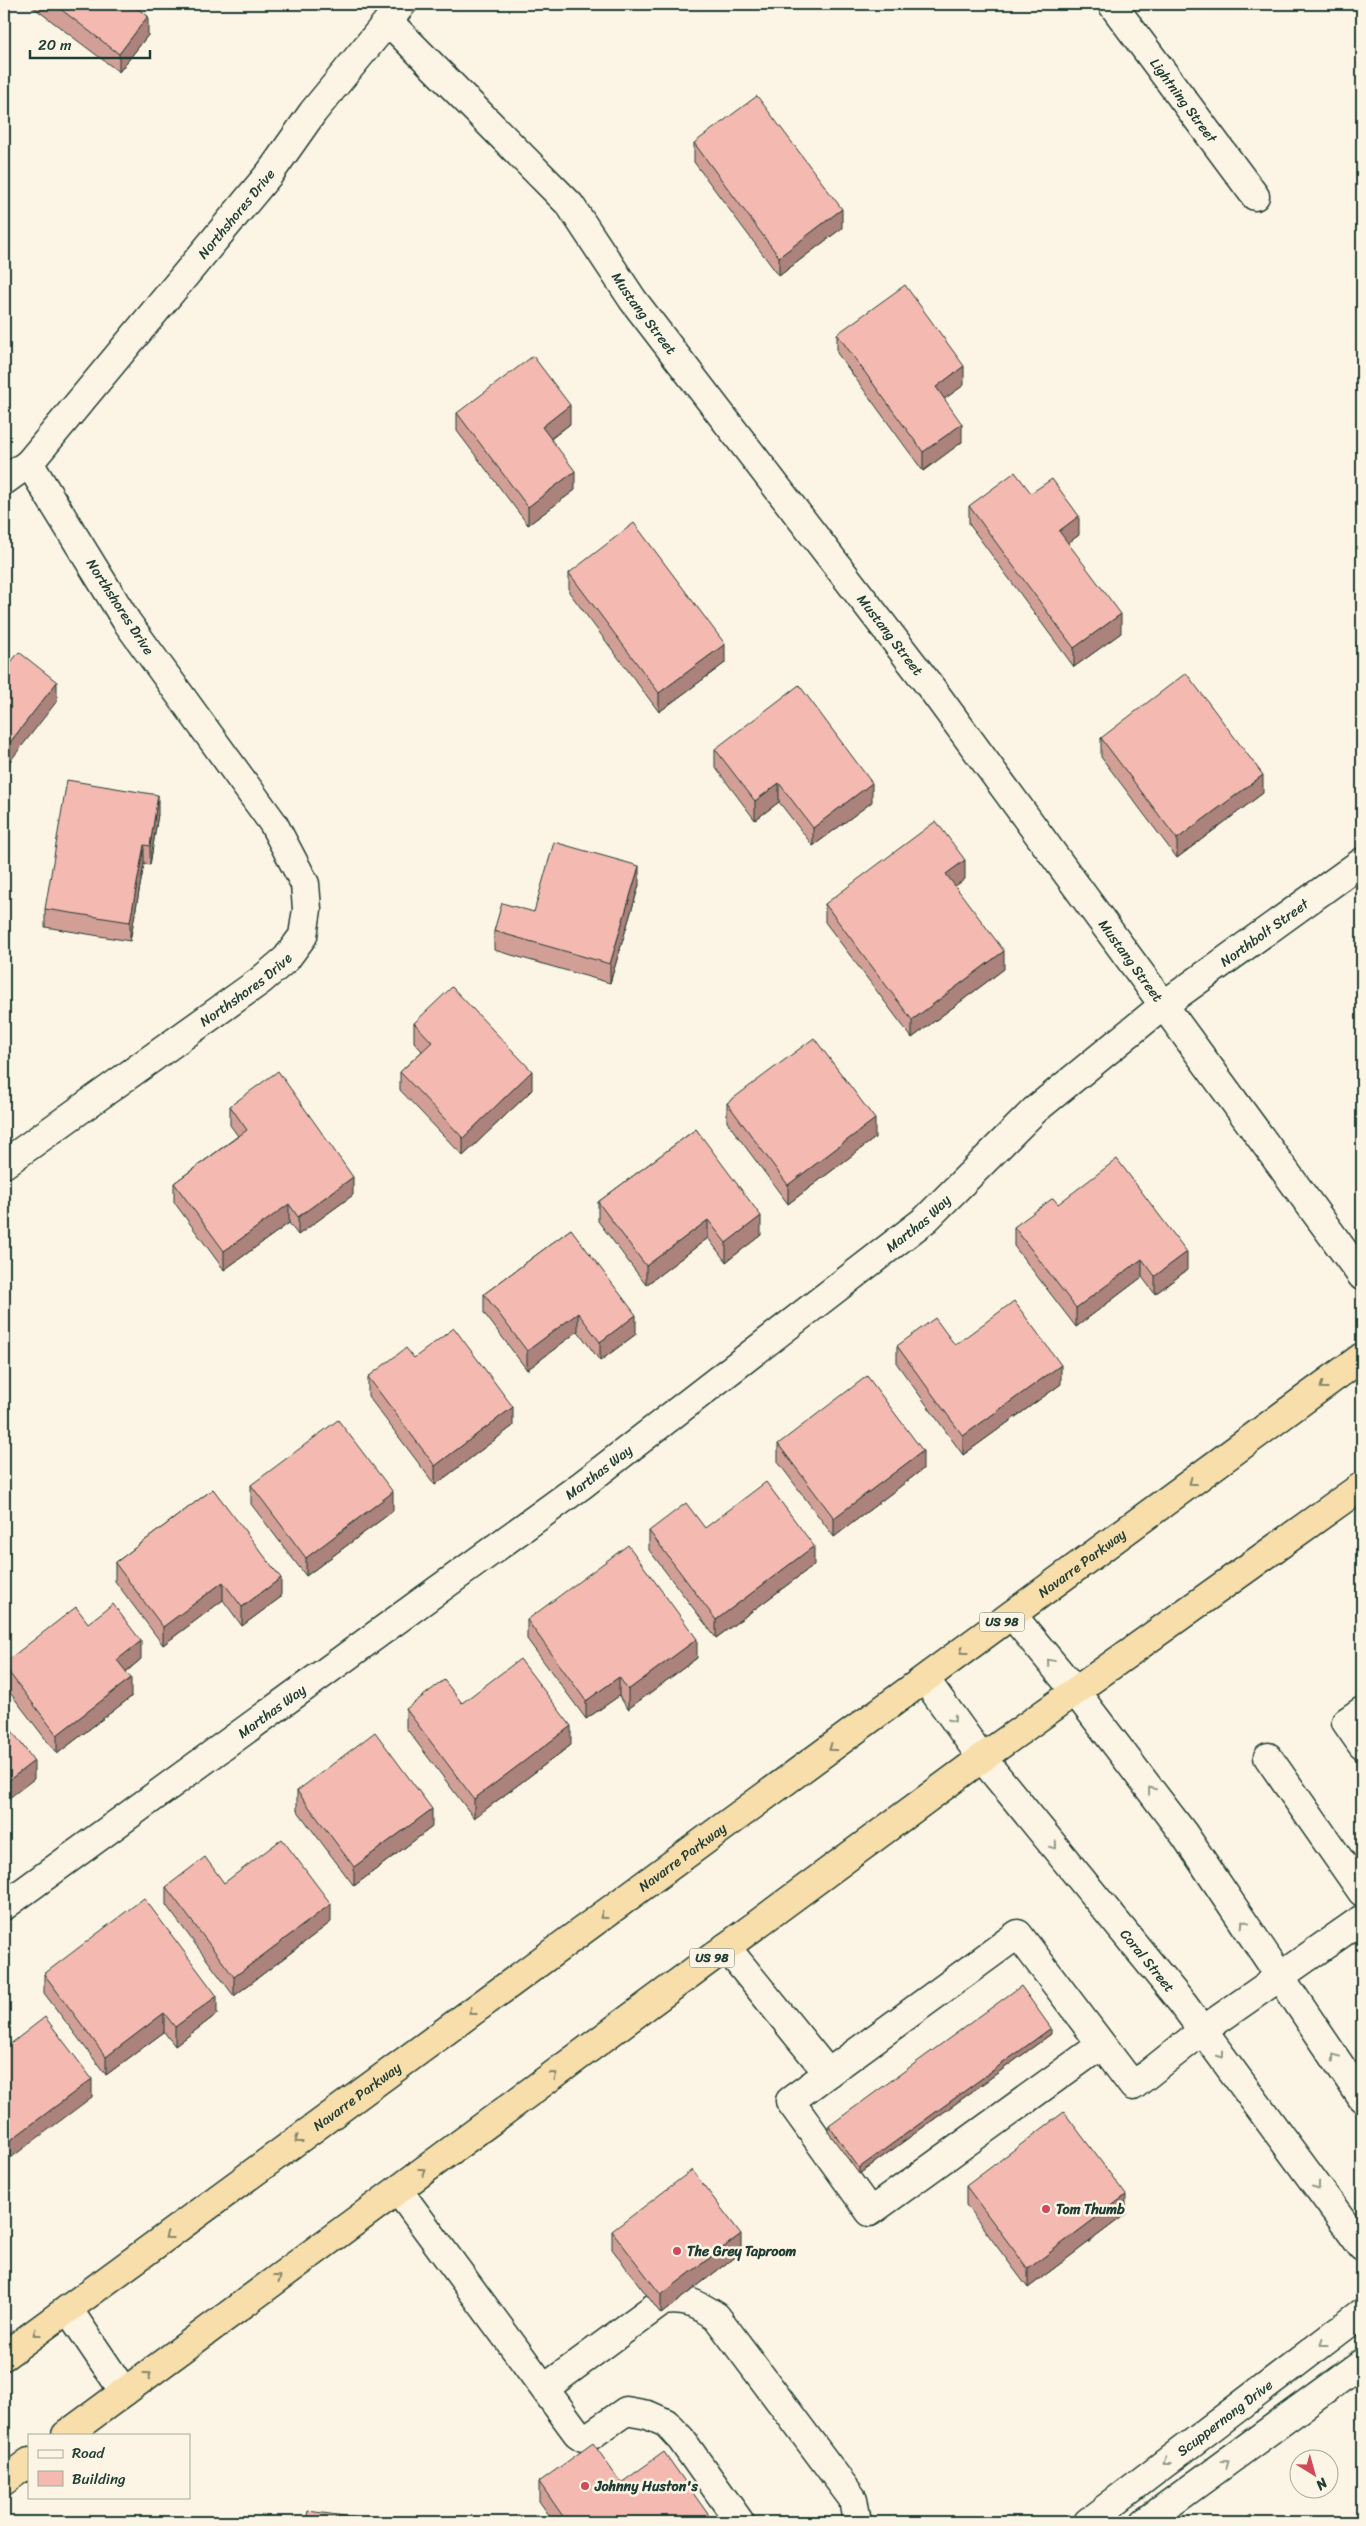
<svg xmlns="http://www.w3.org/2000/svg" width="1366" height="2526" font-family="Sriracha,sans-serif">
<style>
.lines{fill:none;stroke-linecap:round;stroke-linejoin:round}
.minor-casing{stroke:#1f3d34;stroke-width:31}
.highway-casing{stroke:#1f3d34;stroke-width:31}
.minor{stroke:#fcf5e5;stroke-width:28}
.highway{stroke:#f8deab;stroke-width:28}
.wall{fill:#d29f97;stroke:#1f3d34}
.shaded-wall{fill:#ab827b;stroke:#1f3d34}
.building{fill:#f4b9b0;stroke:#1f3d34}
.oneway{stroke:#81856a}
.oneway2{stroke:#8e998c}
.poi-dot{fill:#d1495b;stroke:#fcf5e5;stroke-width:2}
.labels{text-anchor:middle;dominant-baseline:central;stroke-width:5;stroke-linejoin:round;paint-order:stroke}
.shield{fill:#fcf5e5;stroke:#617469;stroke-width:1}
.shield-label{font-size:12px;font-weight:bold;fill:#1f3d34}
.street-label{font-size:14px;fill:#1f3d34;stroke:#fcf5e5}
.poi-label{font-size:14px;font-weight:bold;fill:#1f3d34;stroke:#fcf5e5;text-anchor:start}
</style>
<rect width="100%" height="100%" fill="#fcf5e5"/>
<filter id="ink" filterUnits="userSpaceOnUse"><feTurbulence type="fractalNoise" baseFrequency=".02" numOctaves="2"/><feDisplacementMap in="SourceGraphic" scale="10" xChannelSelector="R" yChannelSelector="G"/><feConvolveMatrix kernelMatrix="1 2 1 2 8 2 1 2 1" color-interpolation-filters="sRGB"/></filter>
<g filter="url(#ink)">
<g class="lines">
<defs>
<g id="minor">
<path id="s1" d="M1112,4l143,192"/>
<path id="s2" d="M388,21l182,184 63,95 299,389 430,587"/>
<path id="s3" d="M4,481l25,-18 241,-290 43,-61 89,-108"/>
<path id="s4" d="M4,1164l256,-183 26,-22 17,-23 4,-27 -2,-25 -32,-61 -146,-201 -98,-159"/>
<path d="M1012,1615l63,76 109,143 178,264"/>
<path id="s5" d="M925,1679l57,79 201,246 179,243"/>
<path d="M1362,1711l-16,11 16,23"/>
<path d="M1268,1757l94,135"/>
<path id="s6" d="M4,1906l578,-421 344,-266 109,-109 130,-106 197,-142"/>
<path d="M726,1947l102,126"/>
<path d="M1101,2045l-231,167 -80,-111 228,-167 115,152 69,-55 160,-112"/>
<path d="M398,2190l179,243 6,4 7,-1 36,-25 22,4 18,8 15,16 59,83"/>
<path d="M68,2309l56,83"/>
<path d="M545,2388l118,-87c23,-3 34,3 53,15l137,183 4,23"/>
<path id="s7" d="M1088,2522l274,-209"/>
<path d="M1145,2522l217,-159"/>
</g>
<g id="highway">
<path id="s8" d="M4,2356l1358,-999"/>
<path d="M66,2435l916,-677 380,-272"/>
<path d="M4,2481l25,-19"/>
</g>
</defs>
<use href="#minor" class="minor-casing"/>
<use href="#highway" class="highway-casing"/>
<use href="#minor" class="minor"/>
<use href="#highway" class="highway"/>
</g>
<g class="wall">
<path d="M29,4h102l17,31 -29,37z"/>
<path d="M694,143l148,85 -63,48 -85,-114z"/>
<path d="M837,334l127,51 -20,14 18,43 -39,29 -86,-118z"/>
<path d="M457,413l113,11 -19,15 24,51 -47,35 -71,-94z"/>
<path d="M1031,493l48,42 -11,8 53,90 -47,34 -105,-143v-18z"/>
<path d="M569,573l156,90 -66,49 -90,-120z"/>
<path d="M1101,738l162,55 -86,65 -76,-101z"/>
<path d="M715,749l157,53 -59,44 -34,-44 -24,18 -40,-53z"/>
<path d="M158,814l-8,51 -6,-1 -14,77 -85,-14v-18z"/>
<path d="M965,879l-10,7 49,83 -92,69 -87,-116v-18z"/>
<path d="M639,885l-29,98 -116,-33v-19l40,-19z"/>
<path d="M414,1023l118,67 -69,66 -63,-66v-18l22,-21 -8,-9z"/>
<path d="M727,1103l148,35 -87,66 -61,-82z"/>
<path d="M230,1106l123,89 -55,40 -9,-12 -65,47 -50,-68v-19l64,-47 -8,-11z"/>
<path d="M696,1129l65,106 -35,27 -18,-24 -62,47 -48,-64v-19z"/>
<path d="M1058,1204l129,66 -32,24 -13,-17 -66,50 -62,-81v-19z"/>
<path d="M571,1229l65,105 -36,27 -22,-30 -51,39 -43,-57v-19z"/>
<path d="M955,1345l106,39 -98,71 -66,-91v-18z"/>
<path d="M414,1358l99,68 -78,59 -67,-89v-19z"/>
<path d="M778,1444l145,25 -89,68 -56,-75z"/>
<path d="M251,1485l142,26 -87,65 -55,-72z"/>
<path d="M213,1489l68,108 -39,29 -19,-26 -60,45 -48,-64v-18z"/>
<path d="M649,1531l165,34 -98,73 -67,-88z"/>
<path d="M527,1620l170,38 -69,51 -9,-13 -33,23 -59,-80z"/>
<path d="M88,1623l53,36 -15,13 5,25 -74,57 -53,-69v-22z"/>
<path d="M462,1703l109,42 -97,73 -68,-90v-19z"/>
<path d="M297,1791l135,36 -78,59 -57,-76z"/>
<path d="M224,1883l107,39 -97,74 -68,-91v-18z"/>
<path d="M44,1974l173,40 -42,32 -11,-14 -58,43 -62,-82z"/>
<path d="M1051,2034l-192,140 -30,-41v-7z"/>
<path d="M966,2186l160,28 -98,74 -62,-83z"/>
<path d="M612,2231l129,21 -80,62 -49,-65z"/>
<path d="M539,2482l82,1 89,39h-156l-15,-21z"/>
</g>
<g class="shaded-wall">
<path d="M148,16v19l-29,37v-18z"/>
<path d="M842,209v19l-63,48v-19z"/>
<path d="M964,366v19l-28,20v-18z"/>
<path d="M570,405v19l-28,21v-18z"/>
<path d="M962,424v18l-39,29v-19z"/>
<path d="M575,471v19l-47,35v-18z"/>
<path d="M1079,516v19l-20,15v-19z"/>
<path d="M1121,614v19l-47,34v-19z"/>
<path d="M725,644v19l-66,49v-19z"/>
<path d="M57,682v19l-53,68v-19z"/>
<path d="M1263,775v18l-86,65v-19z"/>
<path d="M779,783v19l-24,18v-19z"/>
<path d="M872,783v19l-59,44v-18z"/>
<path d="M158,795v19l-8,51v-19z"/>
<path d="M144,845v19l-14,77v-19z"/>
<path d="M965,860v19l-19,14v-19z"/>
<path d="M639,866v19l-29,98v-19z"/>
<path d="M1004,951v18l-92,69v-18z"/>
<path d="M532,1071v19l-69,66v-18z"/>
<path d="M875,1119v19l-87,66v-19z"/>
<path d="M353,1177v18l-55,40v-18z"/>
<path d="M289,1204v19l-65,47v-19z"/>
<path d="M761,1216v19l-35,27v-19z"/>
<path d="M708,1220v18l-62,47v-19z"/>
<path d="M1187,1252v18l-32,24v-18z"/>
<path d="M1142,1259v18l-66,50v-19z"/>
<path d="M578,1313v18l-51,39v-19z"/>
<path d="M636,1315v19l-36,27v-19z"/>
<path d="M1061,1365v19l-98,71v-19z"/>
<path d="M513,1407v19l-78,59v-19z"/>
<path d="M923,1451v18l-89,68v-19z"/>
<path d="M393,1492v19l-87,65v-18z"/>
<path d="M814,1546v19l-98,73v-18z"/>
<path d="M281,1578v19l-39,29v-19z"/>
<path d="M223,1582v18l-60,45v-18z"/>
<path d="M697,1639v19l-69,51v-19z"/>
<path d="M141,1641v18l-24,20v-19z"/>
<path d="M619,1677v19l-33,23v-18z"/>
<path d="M131,1678v19l-74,57v-19z"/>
<path d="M571,1726v19l-97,73v-19z"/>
<path d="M34,1761v18l-30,23v-18z"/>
<path d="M432,1809v18l-78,59v-19z"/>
<path d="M331,1904v18l-97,74v-19z"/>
<path d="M217,1996v18l-42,32v-19z"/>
<path d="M164,2013v19l-58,43v-18z"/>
<path d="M1051,2028v6l-192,140v-6z"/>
<path d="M92,2079v18l-88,66v-18z"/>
<path d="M1126,2195v19l-98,74v-19z"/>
<path d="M741,2234v18l-80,62v-19z"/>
<path d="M710,2517v5h-7z"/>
</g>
<g class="building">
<path d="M54,4h77l17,12 -29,38z"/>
<path d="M757,96l85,113 -63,48 -85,-114z"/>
<path d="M905,285l59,81 -28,21 26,37 -39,28 -86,-118z"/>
<path d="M533,356l37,49 -28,22 33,44 -47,36 -71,-94z"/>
<path d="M1015,472l16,21 21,-14 27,37 -20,15 62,83 -47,34 -105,-142z"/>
<path d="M634,523l91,121 -66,49 -90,-120z"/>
<path d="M19,652l38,30 -53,68v-79z"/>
<path d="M1186,673l77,102 -86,64 -76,-101z"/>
<path d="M799,685l73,98 -59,45 -34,-45 -24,18 -40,-52z"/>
<path d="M67,780l91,15 -8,51 -6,-1 -14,77 -85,-13z"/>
<path d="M936,821l29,39 -19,14 58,77 -92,69 -87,-116z"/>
<path d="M554,842l85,24 -29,98 -116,-33 8,-28 32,9z"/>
<path d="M452,987l80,84 -69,67 -63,-66 32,-30 -18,-19z"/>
<path d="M814,1038l61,81 -87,66 -61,-82z"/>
<path d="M278,1071l75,106 -55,40 -9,-13 -65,47 -50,-68 73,-53 -17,-24z"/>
<path d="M696,1129l65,87 -35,27 -18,-23 -62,46 -48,-64z"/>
<path d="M1117,1159l70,93 -32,24 -13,-17 -66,49 -62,-81 39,-29 5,6z"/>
<path d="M571,1229l65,86 -36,27 -22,-29 -51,38 -43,-57z"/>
<path d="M1014,1301l47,64 -98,71 -66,-90 38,-28 20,27z"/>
<path d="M454,1328l59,79 -78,59 -67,-89 38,-29 8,10z"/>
<path d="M867,1376l56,75 -89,67 -56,-74z"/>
<path d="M338,1420l55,72 -87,66 -55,-73z"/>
<path d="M766,1482l48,64 -98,74 -67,-89 37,-28 19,25z"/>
<path d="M213,1489l68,89 -39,29 -19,-25 -60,45 -48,-64z"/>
<path d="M628,1545l69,94 -69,51 -9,-13 -33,24 -59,-81z"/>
<path d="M113,1604l28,37 -24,19 14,18 -74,57 -53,-69v-3l72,-56 12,16z"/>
<path d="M520,1659l51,67 -97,73 -68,-90 38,-29 18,23z"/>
<path d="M4,1720l30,41 -30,23z"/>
<path d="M375,1732l57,77 -78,58 -57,-76z"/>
<path d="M282,1839l49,65 -97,73 -68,-90 39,-30 19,26z"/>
<path d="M144,1898l73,98 -42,31 -11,-14 -58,44 -62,-83z"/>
<path d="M1021,1986l30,42 -192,140 -30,-42z"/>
<path d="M45,2017l47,62 -88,66v-96z"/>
<path d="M1064,2112l62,83 -98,74 -62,-83z"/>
<path d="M692,2170l49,64 -80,61 -49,-64z"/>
<path d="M593,2443l28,40 43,-31 46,65 -7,5h-136l-28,-40z"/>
<path d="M308,2511l59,8v3h-61z"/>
<path d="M1252,2514l6,8h-17z"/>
</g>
<defs><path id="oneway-chevron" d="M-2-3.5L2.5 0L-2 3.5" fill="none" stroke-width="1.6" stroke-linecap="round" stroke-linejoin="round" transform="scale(1.25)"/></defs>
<g class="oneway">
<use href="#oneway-chevron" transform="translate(1323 1386) rotate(144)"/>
<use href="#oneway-chevron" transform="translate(1192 1482) rotate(144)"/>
<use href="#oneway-chevron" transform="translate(963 1651) rotate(144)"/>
<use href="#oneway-chevron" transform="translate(832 1748) rotate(144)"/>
<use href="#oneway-chevron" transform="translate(603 1916) rotate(144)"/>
<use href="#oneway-chevron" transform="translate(472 2012) rotate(144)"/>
<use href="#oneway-chevron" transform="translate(554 2075) rotate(-36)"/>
<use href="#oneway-chevron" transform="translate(298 2140) rotate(144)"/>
<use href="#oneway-chevron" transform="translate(423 2171) rotate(-36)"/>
<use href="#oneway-chevron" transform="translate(168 2236) rotate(144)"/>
<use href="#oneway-chevron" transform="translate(278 2278) rotate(-36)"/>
<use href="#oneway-chevron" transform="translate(36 2333) rotate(144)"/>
<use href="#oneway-chevron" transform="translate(148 2375) rotate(-36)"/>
</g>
<g class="oneway2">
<use href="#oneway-chevron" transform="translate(1050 1662) rotate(-130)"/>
<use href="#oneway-chevron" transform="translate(953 1719) rotate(54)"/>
<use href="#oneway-chevron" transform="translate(1151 1790) rotate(-128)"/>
<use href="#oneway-chevron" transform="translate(1054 1846) rotate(51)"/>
<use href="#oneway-chevron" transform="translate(1244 1923) rotate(-124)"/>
<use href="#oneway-chevron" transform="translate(1221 2055) rotate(54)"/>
<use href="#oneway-chevron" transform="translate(1335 2057) rotate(-124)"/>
<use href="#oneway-chevron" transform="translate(1317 2186) rotate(54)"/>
<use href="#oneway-chevron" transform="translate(1323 2343) rotate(143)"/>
<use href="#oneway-chevron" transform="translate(1166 2462) rotate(143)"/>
<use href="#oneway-chevron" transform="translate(1226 2463) rotate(-36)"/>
</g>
</g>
<g class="poi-dot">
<circle cx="1046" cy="2209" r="5"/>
<circle cx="677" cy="2251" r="5"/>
<circle cx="585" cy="2486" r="5"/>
</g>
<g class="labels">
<g class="shield">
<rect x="979.5" y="1612.5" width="45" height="19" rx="4"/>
<rect x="689.5" y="1948.5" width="45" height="19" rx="4"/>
</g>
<g class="shield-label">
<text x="1002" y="1622">US 98</text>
<text x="712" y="1958">US 98</text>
</g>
<g class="street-label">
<text stroke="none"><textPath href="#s1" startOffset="120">Lightning Street</textPath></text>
<text stroke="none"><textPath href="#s3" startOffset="355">Northshores Drive</textPath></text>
<text stroke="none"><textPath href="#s2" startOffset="390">Mustang Street</textPath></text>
<text transform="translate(120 607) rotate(57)">Northshores Drive</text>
<text stroke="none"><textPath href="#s2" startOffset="795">Mustang Street</textPath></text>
<text stroke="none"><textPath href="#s6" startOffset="1594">Northbolt Street</textPath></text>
<text stroke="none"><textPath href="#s2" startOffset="1200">Mustang Street</textPath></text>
<text stroke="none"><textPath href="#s4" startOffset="298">Northshores Drive</textPath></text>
<text stroke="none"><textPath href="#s6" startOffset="1141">Marthas Way</textPath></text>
<text stroke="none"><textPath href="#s6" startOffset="736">Marthas Way</textPath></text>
<text stroke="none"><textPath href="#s8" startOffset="1338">Navarre Parkway</textPath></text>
<text stroke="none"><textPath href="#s6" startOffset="331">Marthas Way</textPath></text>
<text stroke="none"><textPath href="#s8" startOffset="842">Navarre Parkway</textPath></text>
<text stroke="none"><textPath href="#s5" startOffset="359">Coral Street</textPath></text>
<text stroke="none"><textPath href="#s8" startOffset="438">Navarre Parkway</textPath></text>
<text stroke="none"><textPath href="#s7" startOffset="172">Scuppernong Drive</textPath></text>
</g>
<g class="poi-label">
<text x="1056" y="2209">Tom Thumb</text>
<text x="687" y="2251">The Grey Taproom</text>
<text x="595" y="2486">Johnny Huston's</text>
</g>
</g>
<rect width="1366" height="2526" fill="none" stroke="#fcf5e5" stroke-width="20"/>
<rect x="10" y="10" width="1346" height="2506" fill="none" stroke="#1f3d34" stroke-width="2" filter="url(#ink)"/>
<rect x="28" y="2434" width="162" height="65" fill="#fcf5e5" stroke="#a4ab9e"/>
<rect x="38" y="2450" width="25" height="8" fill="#fcf5e5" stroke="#a4ab9e"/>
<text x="72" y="2458" font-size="15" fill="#1f3d34">Road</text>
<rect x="38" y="2471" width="25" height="15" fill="#f4b9b0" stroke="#a4ab9e"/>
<text x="72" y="2484" font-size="15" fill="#1f3d34">Building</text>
<g transform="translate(1314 2474) rotate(143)"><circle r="24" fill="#fcf5e5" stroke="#a4ab9e"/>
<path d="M0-4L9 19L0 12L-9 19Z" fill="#d1495b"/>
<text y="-8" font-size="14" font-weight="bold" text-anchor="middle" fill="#1f3d34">N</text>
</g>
<path d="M30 50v8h120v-8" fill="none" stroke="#1f3d34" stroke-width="2.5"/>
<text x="38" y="50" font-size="15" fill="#1f3d34" stroke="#fcf5e5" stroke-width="4" paint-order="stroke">20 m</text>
</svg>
